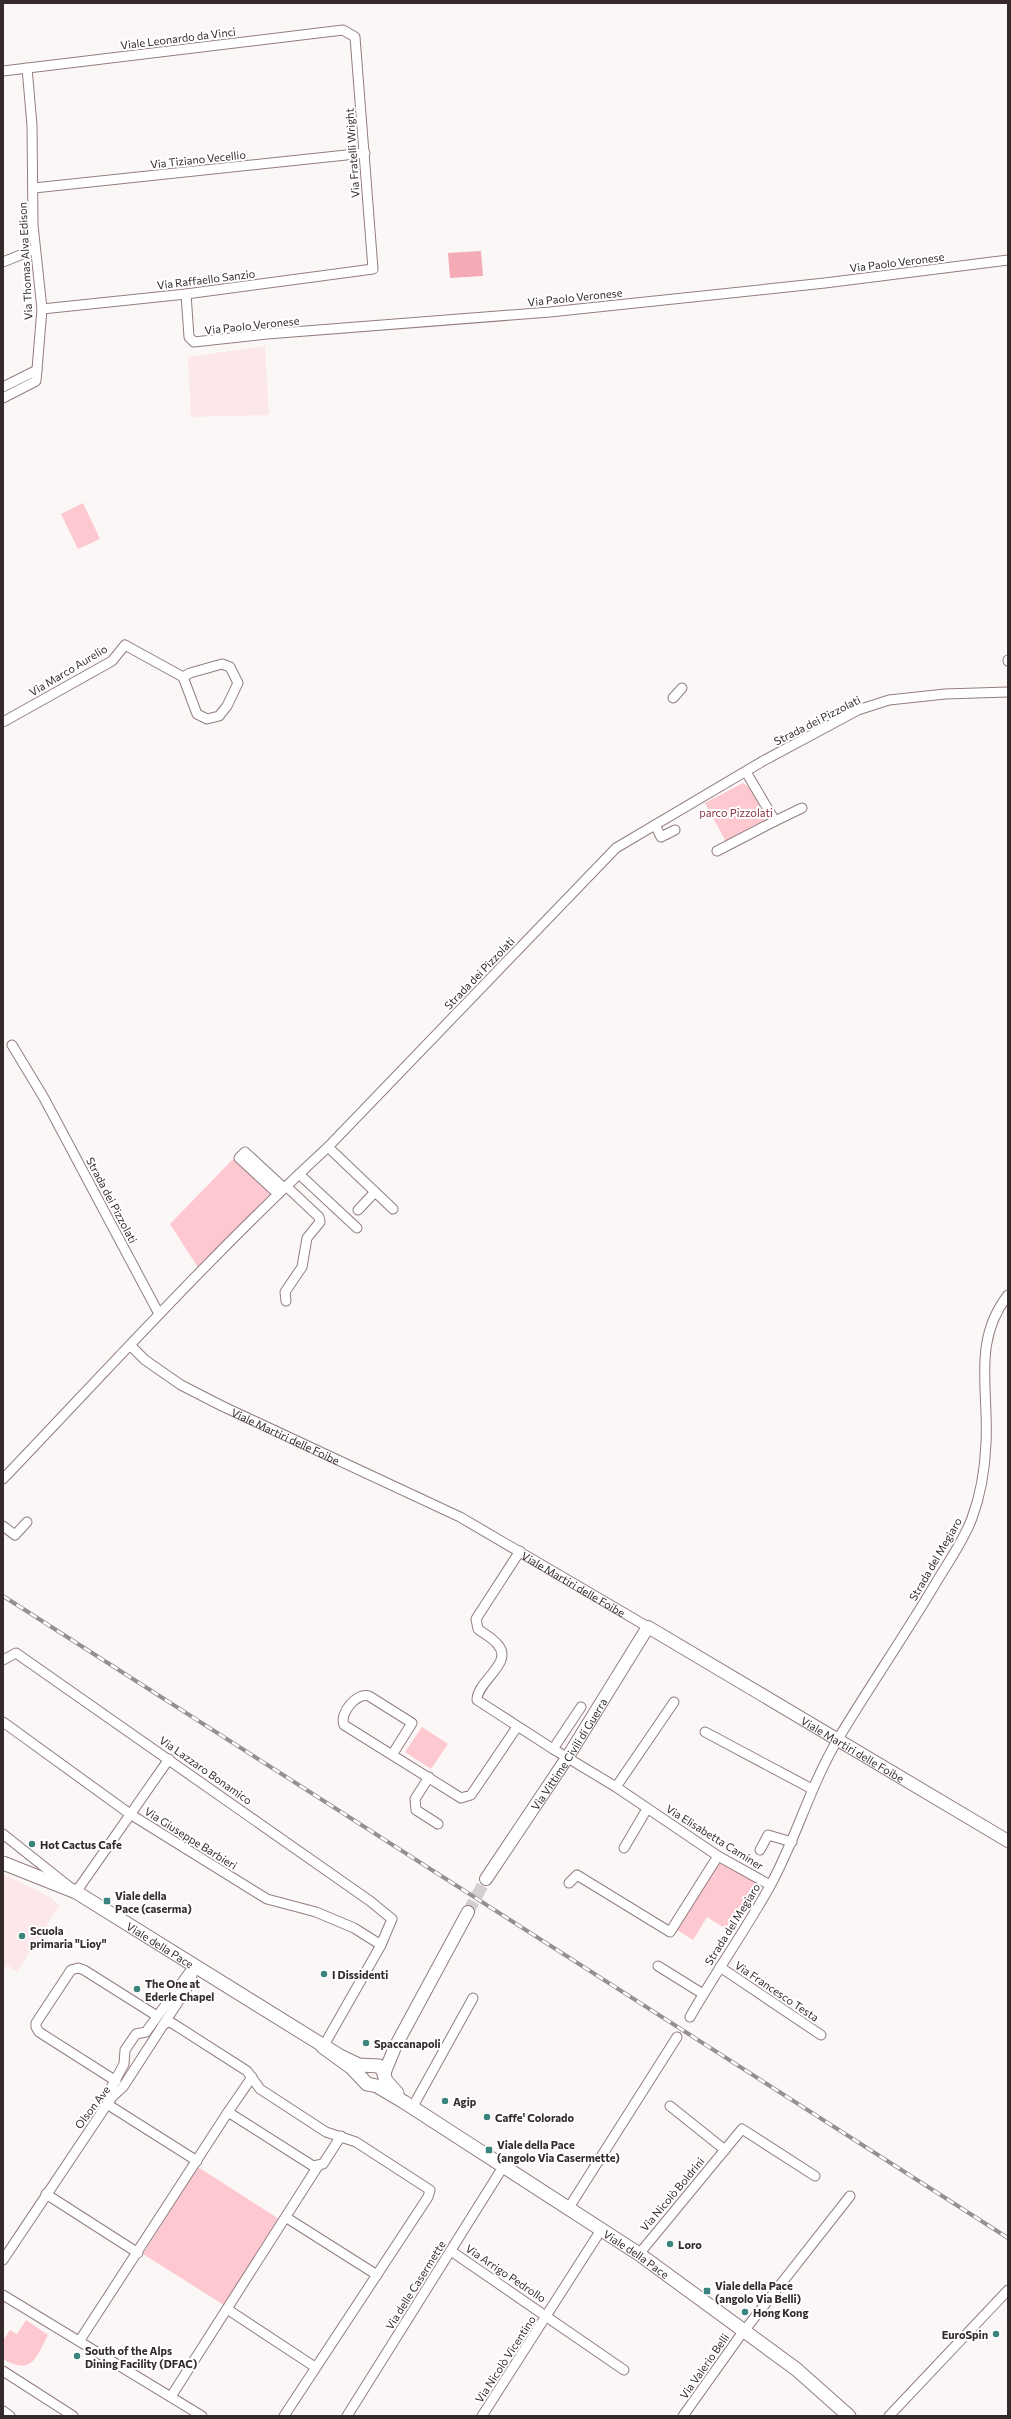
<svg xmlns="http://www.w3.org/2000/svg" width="1011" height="2419" font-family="Commissioner,sans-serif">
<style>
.built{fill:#fce7ea}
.green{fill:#fdc8cf}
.water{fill:#f4abb6}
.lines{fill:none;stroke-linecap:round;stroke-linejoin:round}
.tertiary-tunnel{stroke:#d4cece;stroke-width:12;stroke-dasharray:12 6;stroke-linecap:butt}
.minor-casing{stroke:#947d80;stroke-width:11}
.tertiary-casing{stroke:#947d80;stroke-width:14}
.secondary-casing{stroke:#947d80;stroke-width:15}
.minor{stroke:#fff;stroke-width:9}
.tertiary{stroke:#fff;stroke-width:12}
.secondary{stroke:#fff;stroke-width:13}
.rail-casing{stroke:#968e8f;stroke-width:4}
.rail{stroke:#fff;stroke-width:2.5;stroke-dasharray:8;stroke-linecap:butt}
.poi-dot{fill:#3b837d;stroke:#fff;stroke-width:1.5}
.labels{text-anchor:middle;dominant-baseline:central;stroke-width:4;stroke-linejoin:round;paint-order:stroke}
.street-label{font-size:11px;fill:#342a2c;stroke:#fff}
.park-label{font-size:11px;fill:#883347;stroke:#fff}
.poi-label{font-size:11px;font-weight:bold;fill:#342a2c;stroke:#fff;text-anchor:start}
</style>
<rect width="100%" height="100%" fill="#fcf7f7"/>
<g class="built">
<path d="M265,346l4,69 -78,2 -3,-60z"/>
<path d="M3,1874l49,24 7,8 -42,66 -10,-7 -4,6z"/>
</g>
<g class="green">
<path d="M83,503l17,36 -22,10 -17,-35z"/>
<path d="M743,783l7,5 16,31 -5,6 -35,17 -21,-39z"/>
<path d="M234,1158l38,34 -73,77 -29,-45z"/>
<path d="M422,1727l26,17 -17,25 -26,-17z"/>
<path d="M720,1860l41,25 -30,47 -24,-15 -14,23 -16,-10z"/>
<path d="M198,2167l84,54 -55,86 -84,-53z"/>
<path d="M26,2320l22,15c-12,23 -16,41 -45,24v-18l7,-11 7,4z"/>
</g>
<path class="water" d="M481,251l2,25 -33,2 -2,-25z"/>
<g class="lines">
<path class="tertiary-tunnel" d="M468,1912l18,-33"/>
<defs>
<g id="minor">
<path d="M3,71l340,-41 12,7 18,232 -187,25 -144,15"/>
<path d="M34,188l331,-35"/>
<path d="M3,262l32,-13"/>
<path d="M186,294l3,43 5,5 73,-8 283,-22 275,-29 183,-23"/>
<path d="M3,387l34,-17"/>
<path d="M3,398l33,-17 6,-72 -9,-84 -1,-100 -5,-57"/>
<path d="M1008,660v1"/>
<path d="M222,664l8,3 8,16 -11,23 -8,10 -12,3 -10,-5 -14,-37 7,-4z"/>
<path d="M673,698l9,-10"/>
<path d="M3,722l109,-61 13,-16 58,32"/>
<path d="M775,821l27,-13"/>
<path d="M655,825l6,12 14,-7"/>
<path d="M717,851l58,-30 -29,-49"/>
<path d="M12,1045l32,53 115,216"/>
<path d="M328,1147l65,62"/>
<path d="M299,1174l58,54"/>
<path d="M278,1194l-39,-36 6,-6 39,36"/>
<path d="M358,1210l17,-18"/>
<path d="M286,1301l-1,-9 17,-25 5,-29 13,-16 -1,-5 -33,-31"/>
<path id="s1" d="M131,1346l14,14 36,25 41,21 238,111 188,110"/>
<path d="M3,1479c107,-112 211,-227 325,-332l288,-299 147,-87 95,-51 31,-10 56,-6 63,-2"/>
<path d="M3,1526l12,9 12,-13"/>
<path d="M520,1551l-44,68 2,10c6,5 15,9 20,16 16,18 -21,36 -21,55l76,49 63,38 102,69 52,29"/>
<path d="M3,1660l13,-7 354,248 22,18 -11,26 -58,102"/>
<path d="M3,1722l127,92 137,85 49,13 38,16 27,17"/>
<path d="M705,1732l107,57"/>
<path d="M553,1749l28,-42"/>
<path d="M392,1755l20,-32 -43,-27c-13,-4 -30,18 -25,29l117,73 10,-3 46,-68"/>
<path d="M429,1777l-14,22 1,11 22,14"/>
<path d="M616,1787l58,-85"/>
<path d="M3,1834l73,58 93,-133"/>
<path d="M624,1848l23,-39"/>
<path d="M760,1850l8,-15 24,7"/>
<path d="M569,1883l8,-8 93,57 48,-76"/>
<path d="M658,1966l45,28"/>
<path d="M720,1967l101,68"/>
<path d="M690,2017c25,-44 55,-86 80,-131 26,-47 40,-100 68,-147 32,-53 67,-104 99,-158 12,-20 27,-41 35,-63 9,-24 13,-50 14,-75 3,-53 -14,-102 22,-148"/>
<path d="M163,2025l5,-3 4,1 75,48 13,18 66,43 30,10 74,48 -2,7 -144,219"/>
<path d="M252,2077l-24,35 85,54 10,-2 18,-28"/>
<path d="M116,2081l-77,-49 -3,-5v-4l35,-53 7,-2 6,2 73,46"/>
<path d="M112,2097l-1,-9 13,-24 1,-14 11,-16 10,-2 45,-62"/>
<path d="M107,2104l90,57"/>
<path d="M670,2106l55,44"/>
<path d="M412,2108l61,-110"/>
<path d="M46,2194l92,59"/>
<path d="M568,2209l109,-172"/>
<path d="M287,2218l90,57"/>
<path d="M451,2251l173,119"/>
<path d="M639,2254l103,-125 73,47"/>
<path d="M3,2260l109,-163 11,-10 66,-102 6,-19"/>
<path d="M3,2295l199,121"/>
<path d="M227,2309l88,58"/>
<path d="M80,2340l148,-228"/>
<path d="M3,2371l70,45"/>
<path d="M172,2395l146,-229"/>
<path d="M3,2411l7,5"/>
<path d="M347,2416l156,-249"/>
<path d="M482,2416l119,-186"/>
<path d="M683,2416l57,-80 110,-140"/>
<path d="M889,2416l119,-126"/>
</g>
<g id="tertiary">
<path id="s2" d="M486,1879l81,-121 81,-131 360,214"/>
<path d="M384,2074l11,-27 73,-135"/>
</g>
<g id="secondary">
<path id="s3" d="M3,1863l73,29 264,164 19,9 20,1 4,5 3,10 11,12"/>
<path id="s4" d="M323,2047l29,21 15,16 10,2 27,16 235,152 157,115 53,47"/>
</g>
</defs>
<use href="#minor" class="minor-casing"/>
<use href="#tertiary" class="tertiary-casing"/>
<use href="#secondary" class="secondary-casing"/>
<use href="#minor" class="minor"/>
<use href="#tertiary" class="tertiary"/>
<use href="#secondary" class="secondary"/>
<defs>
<path id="rail" d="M3,1596l1005,642"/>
</defs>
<use href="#rail" class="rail-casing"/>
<use href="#rail" class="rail"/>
</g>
<g class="poi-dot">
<circle cx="32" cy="1844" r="4"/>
<rect x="103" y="1897" width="8" height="8" rx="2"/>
<circle cx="22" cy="1936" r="4"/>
<circle cx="324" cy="1974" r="4"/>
<circle cx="137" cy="1989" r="4"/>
<circle cx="366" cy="2043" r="4"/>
<circle cx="445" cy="2101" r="4"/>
<circle cx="487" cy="2117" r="4"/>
<rect x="485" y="2146" width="8" height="8" rx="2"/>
<circle cx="670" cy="2244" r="4"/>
<rect x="703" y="2287" width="8" height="8" rx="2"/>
<circle cx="745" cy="2312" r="4"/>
<circle cx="996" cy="2334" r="4"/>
<circle cx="77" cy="2356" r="4"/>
</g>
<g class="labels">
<g class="street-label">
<text transform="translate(178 38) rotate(-7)">Viale Leonardo da Vinci</text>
<text transform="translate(352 153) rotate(-94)">Via Fratelli Wright</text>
<text transform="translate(198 159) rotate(-6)">Via Tiziano Vecellio</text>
<text transform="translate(25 261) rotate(-93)">Via Thomas Alva Edison</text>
<text transform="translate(897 262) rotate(-7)">Via Paolo Veronese</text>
<text transform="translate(206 279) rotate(-7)">Via Raffaello Sanzio</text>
<text transform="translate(575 297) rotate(-6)">Via Paolo Veronese</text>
<text transform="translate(252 325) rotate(-6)">Via Paolo Veronese</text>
<text transform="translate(68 670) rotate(-31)">Via Marco Aurelio</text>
<text transform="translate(817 720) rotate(-27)">Strada dei Pizzolati</text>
<text transform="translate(479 973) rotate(-46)">Strada dei Pizzolati</text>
<text transform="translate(112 1200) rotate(62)">Strada dei Pizzolati</text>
<text stroke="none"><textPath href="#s1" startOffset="180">Viale Martiri delle Foibe</textPath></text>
<text transform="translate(935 1559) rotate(-60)">Strada del Megiaro</text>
<text stroke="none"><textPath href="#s1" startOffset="504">Viale Martiri delle Foibe</textPath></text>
<text stroke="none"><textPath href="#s2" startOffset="538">Viale Martiri delle Foibe</textPath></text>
<text stroke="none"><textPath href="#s2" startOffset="150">Via Vittime Civili di Guerra</textPath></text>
<text transform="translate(206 1770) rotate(35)">Via Lazzaro Bonamico</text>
<text transform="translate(715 1837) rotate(32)">Via Elisabetta Caminer</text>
<text transform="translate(191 1838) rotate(32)">Via Giuseppe Barbieri</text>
<text transform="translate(732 1924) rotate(-58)">Strada del Megiaro</text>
<text stroke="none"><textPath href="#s3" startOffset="178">Viale della Pace</textPath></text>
<text transform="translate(777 1991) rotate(34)">Via Francesco Testa</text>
<text transform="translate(92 2107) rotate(-53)">Olson Ave</text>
<text transform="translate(672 2194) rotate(-50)">Via Nicolò Boldrini</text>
<text stroke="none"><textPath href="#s4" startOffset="377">Viale della Pace</textPath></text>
<text transform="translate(506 2273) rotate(34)">Via Arrigo Pedrollo</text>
<text transform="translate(415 2285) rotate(-58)">Via delle Casermette</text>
<text transform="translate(505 2359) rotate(-57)">Via Nicolò Vicentino</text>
<text transform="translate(704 2366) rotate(-55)">Via Valerio Belli</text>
</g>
<g class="park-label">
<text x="736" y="812">parco Pizzolati</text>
</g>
<g class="poi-label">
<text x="40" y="1844">Hot Cactus Cafe</text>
<text x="115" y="1895">Viale della<tspan x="115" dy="13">Pace (caserma)</tspan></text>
<text x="30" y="1930">Scuola<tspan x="30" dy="13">primaria "Lioy"</tspan></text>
<text x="332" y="1974">I Dissidenti</text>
<text x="145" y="1983">The One at<tspan x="145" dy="13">Ederle Chapel</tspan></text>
<text x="374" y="2043">Spaccanapoli</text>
<text x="453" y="2101">Agip</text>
<text x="495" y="2117">Caffe' Colorado</text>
<text x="497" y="2144">Viale della Pace<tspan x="497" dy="13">(angolo Via Casermette)</tspan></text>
<text x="678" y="2244">Loro</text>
<text x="715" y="2285">Viale della Pace<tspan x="715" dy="13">(angolo Via Belli)</tspan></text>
<text x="753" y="2312">Hong Kong</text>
<text x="988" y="2334" text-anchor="end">EuroSpin</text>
<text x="85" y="2350">South of the Alps<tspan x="85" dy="13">Dining Facility (DFAC)</tspan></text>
</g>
</g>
<rect width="1011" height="2419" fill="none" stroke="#342a2c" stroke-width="8"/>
</svg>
